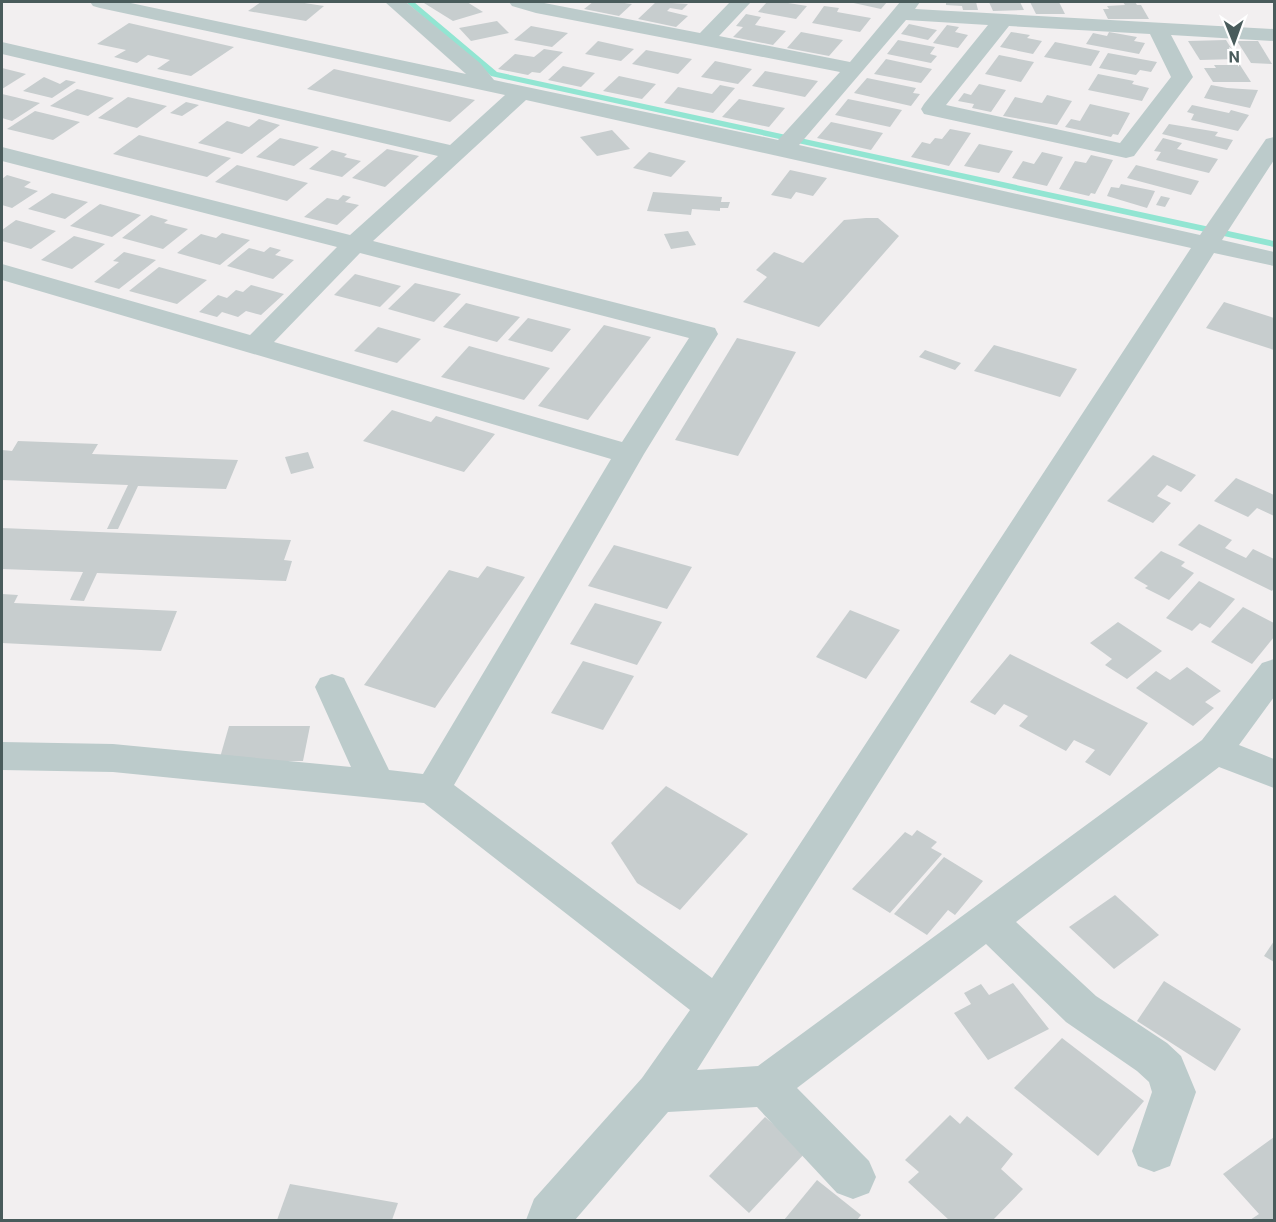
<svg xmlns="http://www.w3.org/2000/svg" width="1276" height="1222" font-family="Roboto,sans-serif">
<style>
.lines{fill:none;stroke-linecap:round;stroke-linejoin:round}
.stream{fill:#92e5d2;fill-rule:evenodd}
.building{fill:#c7cdce}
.minor{fill:#bccbcb;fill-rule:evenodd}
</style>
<rect width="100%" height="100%" fill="#f2eff0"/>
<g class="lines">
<path class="stream" d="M406,2h8l83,70 777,169v6l-783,-171z"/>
</g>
<g class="building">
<path d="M261,2h37l26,4 -18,15 -58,-10z"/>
<path d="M430,2h37l16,10 -30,9 -29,-18z"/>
<path d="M593,2h24l15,2 -13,12 -35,-7z"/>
<path d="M656,2l32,2 -6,6 -12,-2 -3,3 21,5 -12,11 -38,-8z"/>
<path d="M767,2h15l25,4 -11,13 -38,-7z"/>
<path d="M849,2h38l-6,7z"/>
<path d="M946,2h30l2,8h-15l-1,-4 -16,-1z"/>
<path d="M989,2h31l4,8 -31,1z"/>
<path d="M1030,2h29l6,12h-29z"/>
<path d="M1123,2h12l2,3h4l8,14h-41l-5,-10h6l-2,-3 18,-1z"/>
<path d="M824,6l15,2 -2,4 34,6 -11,14 -48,-9z"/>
<path d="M746,14l15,3 -6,8 31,6 -13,14 -40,-8 10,-10 -7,-1z"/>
<path d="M497,21l12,12 -38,8 -12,-13z"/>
<path d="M129,23l105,24 -43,29 -34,-7 13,-9 -22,-5 -11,8 -23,-6 12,-7 -29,-6z"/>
<path d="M909,24l28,6 -9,10 -27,-6z"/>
<path d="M947,25l12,2 -4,5 13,3 -10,13 -25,-5z"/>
<path d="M531,26l37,7 -16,14 -38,-7z"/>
<path d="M801,32l42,8 -14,16 -42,-8z"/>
<path d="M1011,32l19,3 -3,3 15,3 -9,13 -33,-7z"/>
<path d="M1109,32l28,5 -3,4 11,2 -6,11 -53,-10 7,-11 14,3z"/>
<path d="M898,40l37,7 -5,7 7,2 -6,7 -44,-9z"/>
<path d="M1226,40l12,19 -38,1 -12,-19z"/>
<path d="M598,41l36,8 -13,12 -36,-7z"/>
<path d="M1237,41h21l14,23 -21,-1z"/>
<path d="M1055,42l45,9 -9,15 -47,-9z"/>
<path d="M544,49l19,3 -23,21 -8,-1 -4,3 -30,-6 17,-15 19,3z"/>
<path d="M646,50l46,9 -14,15 -46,-10z"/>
<path d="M1108,53l49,9 -6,10 -11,-2 -4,5 -37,-7z"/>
<path d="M999,55l35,7 -13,20 -36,-8z"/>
<path d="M886,59l46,10 -11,14 -47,-9z"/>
<path d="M715,61l37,8 -14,15 -37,-7z"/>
<path d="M1214,65h26l11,17h-38l-9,-14h12z"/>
<path d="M563,66l32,7 -14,14 -33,-7z"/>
<path d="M2,68l24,6 -24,15z"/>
<path d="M334,69l141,31 -25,22 -143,-33z"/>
<path d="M765,71l53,10 -13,16 -53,-11z"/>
<path d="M1098,74l36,7 -2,3 17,4 -7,13 -54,-11z"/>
<path d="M619,76l37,8 -14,15 -39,-8z"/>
<path d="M44,77l16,7 6,-4 10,2 -24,16 -29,-7z"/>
<path d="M867,78l49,10 -3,5 7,1 -9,12 -57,-13z"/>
<path d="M979,84l27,6 -15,22 -19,-4 2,-4 -16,-3 6,-8 7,2z"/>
<path d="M720,85l15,3 -22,25 -49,-10 14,-16 34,7z"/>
<path d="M1211,85l16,3 31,2 -8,18 -46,-10z"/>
<path d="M77,89l37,9 -26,18 -38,-10z"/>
<path d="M2,94l38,9 -28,18 -10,-3z"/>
<path d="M1047,95l25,6 -15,24 -54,-9 12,-19 27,6z"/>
<path d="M128,97l39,9 -30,22 -39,-10z"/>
<path d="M739,99l46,9 -16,19 -47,-10z"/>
<path d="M848,99l54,11 -12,17 -55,-12z"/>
<path d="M186,102l13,3 -17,11 -12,-3z"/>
<path d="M1090,104l40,9 -12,22 -5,-1 -2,3 -46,-10 6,-8 9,2z"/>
<path d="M1192,105l37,8 2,-3 18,5 -11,16 -47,-11 3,-6 -7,-2z"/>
<path d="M35,111l45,11 -27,18 -46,-11z"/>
<path d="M259,119l21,6 -38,29 -44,-11 29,-22 22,6z"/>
<path d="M831,122l52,11 -12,17 -54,-12z"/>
<path d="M1169,124l49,8 -3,4 18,4 -6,10 -65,-16z"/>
<path d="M950,129l21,4 -22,33 -38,-9 11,-15 8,2 5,-6 7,1z"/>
<path d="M612,130l18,19 -33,7 -17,-19z"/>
<path d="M139,135l92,23 -24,19 -94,-23z"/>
<path d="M280,138l39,9 -25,19 -38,-9z"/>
<path d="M1163,138l19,5 -5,6 41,10 -9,14 -53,-13 5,-8 -7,-1z"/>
<path d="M979,144l34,7 -14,22 -35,-7z"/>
<path d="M387,149l32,7 -34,31 -33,-9z"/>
<path d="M332,150l15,4 -3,3 17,4 -19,16 -33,-8z"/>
<path d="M649,152l37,9 -15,16 -38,-9z"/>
<path d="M1042,152l21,5 -16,29 -35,-8 11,-17 11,3z"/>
<path d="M1091,155l22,5 -18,34 -4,-1 -2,3 -30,-7 16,-28 11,2z"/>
<path d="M237,165l71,18 -21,18 -72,-19z"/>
<path d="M1136,165l63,16 -8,14 -64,-17z"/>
<path d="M790,170l37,8 -14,18 -17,-4 -5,7 -20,-4z"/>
<path d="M7,175l24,7 -7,5 14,4 -26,17 -10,-3v-26z"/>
<path d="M1121,184l34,7 -8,17 -40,-12 4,-9 8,1z"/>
<path d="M653,192l69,5 -1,5h9l-2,6h-8v3l-28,-2 -1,6 -44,-4z"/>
<path d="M52,193l36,9 -23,17 -37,-10z"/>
<path d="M343,195l8,2 -6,5 14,3 -22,20 -33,-8 23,-19 11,2z"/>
<path d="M1161,196l9,2 -5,9 -9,-2z"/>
<path d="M100,204l41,11 -29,22 -42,-11z"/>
<path d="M151,215l17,5 -4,3 24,6 -25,20 -41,-11z"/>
<path d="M866,218h12l21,18 -80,91 -76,-25 24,-25 -11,-7 18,-18 29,11 41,-43z"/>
<path d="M16,220l40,11 -25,18 -29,-8v-11z"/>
<path d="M688,231l8,14 -25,4 -7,-15z"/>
<path d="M222,233l28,7 -30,25 -43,-12 24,-19 15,4z"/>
<path d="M74,236l31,8 -33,25 -31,-9z"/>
<path d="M270,247l11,3 -6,5 19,5 -21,19 -46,-13 22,-18 15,4z"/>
<path d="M124,252l32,8 -37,29 -25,-7 25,-20 -6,-1z"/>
<path d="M159,267l48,13 -30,24 -48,-13z"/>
<path d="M355,274l46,12 -21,21 -46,-12z"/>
<path d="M415,283l46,11 -27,28 -46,-13z"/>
<path d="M251,285l33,9 -23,21 -15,-4 -8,6 -16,-5 -5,5 -18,-5 19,-17 9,3 9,-8 7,2z"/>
<path d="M1224,302l50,16v32l-68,-22z"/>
<path d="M466,303l54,14 -23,25 -54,-15z"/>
<path d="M528,318l43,11 -19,23 -44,-12z"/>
<path d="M604,325l47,12 -63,83 -50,-14z"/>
<path d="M378,327l43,12 -24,24 -43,-12z"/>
<path d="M737,338l59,14 -58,104 -63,-16z"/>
<path d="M994,345l83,24 -17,28 -86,-26z"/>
<path d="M469,346l81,22 -26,32 -83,-23z"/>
<path d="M925,350l36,13 -6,7 -36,-13z"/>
<path d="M392,410l39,12 5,-6 59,18 -31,38 -101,-31z"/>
<path d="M18,441l80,3 -6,10 146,6 -12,29 -88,-3 -20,43h-11l21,-44 -126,-5v-30l10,1z"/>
<path d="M308,452l6,16 -23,6 -6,-17z"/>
<path d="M1153,455l43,20 -15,17 -14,-7 -10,11 14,7 -18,20 -46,-22z"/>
<path d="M1236,478l38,17v21l-17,-8 -9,9 -34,-16z"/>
<path d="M1199,524l33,16 -7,8 21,10 7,-9 21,10v29l-2,3 -94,-46z"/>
<path d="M2,528l289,12 -7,20 8,1 -6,20 -189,-8 -13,28 -14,-1 13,-28 -81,-3z"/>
<path d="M614,545l78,22 -25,42 -79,-23z"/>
<path d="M1161,551l24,11 -4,4 13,7 -25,27 -24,-12 3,-2 -14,-8z"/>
<path d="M487,566l38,11 -90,131 -71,-23 85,-115 29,8z"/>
<path d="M1199,581l36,18 -25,29 -10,-5 -8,8 -26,-13z"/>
<path d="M2,594l16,1 -4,8 163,8 -16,40 -159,-8z"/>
<path d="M595,603l67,19 -25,43 -67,-21z"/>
<path d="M1243,607l31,16v14l-22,27 -41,-22z"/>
<path d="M850,610l50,20 -34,49 -50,-22z"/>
<path d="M1118,622l44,29 -35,28 -22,-14 7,-6 -22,-16z"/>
<path d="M1010,654l138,69 -38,53 -25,-14 10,-12 -21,-10 -8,11 -47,-25 9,-10 -24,-12 -9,11 -25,-13z"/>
<path d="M583,661l51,15 -31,54 -52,-17z"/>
<path d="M1187,667l34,24 -16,11 9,6 -21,18 -57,-38 20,-17 14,9z"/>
<path d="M229,726h81l-7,35h-84z"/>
<path d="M666,786l82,48 -68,76 -43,-27 -26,-40z"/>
<path d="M917,830l20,12 -6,6 11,6 -52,59 -38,-24 53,-57 7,4z"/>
<path d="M944,857l39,24 -28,34 -7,-5 -21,25 -33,-21z"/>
<path d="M1115,895l44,40 -45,34 -45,-42z"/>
<path d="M1274,941v21l-10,-6z"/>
<path d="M1164,981l77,48 -26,42 -78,-50z"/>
<path d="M1013,983l36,46 -61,31 -34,-47 17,-9 -7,-11 17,-9 8,11z"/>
<path d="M1062,1038l82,63 -46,55 -84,-68z"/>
<path d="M950,1115l10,9 7,-8 46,38 -12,15 22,20 -30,31h-44l-41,-38 11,-10 -14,-12z"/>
<path d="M765,1117l41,35 -57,61 -40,-37z"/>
<path d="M1274,1137v83h-24l9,-6 -36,-40z"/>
<path d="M817,1180l44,35 -4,5h-73z"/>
<path d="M290,1184l108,19 -6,17h-115z"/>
</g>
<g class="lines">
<path class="minor" d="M90,2h36l340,72 -81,-72h21l74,61 14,17 284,60 62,-68 -304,-59 -24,-7 -3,-4h30l161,31 30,-31h21l-32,34 131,26 50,-60h20l-5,7 359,20v12l-103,-6 22,42 -59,79 -8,2 -202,-44 -3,-5 3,-5 64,-79 -82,-5 -107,125 401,90 66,-96 8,-2v23l-52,80 52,12v14l-60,-13 -517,817 61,-4 444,-326 60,-77 12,-4v38l-35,48 35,14v29l-55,-21 -203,155 80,74 71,47 14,13 15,36 -26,74 -16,6 -16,-6 -6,-15 20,-59 -3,-10 -12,-11 -71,-49 -80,-78 -189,144 72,73 7,16 -7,16 -16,6 -16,-6 -80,-86 -89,5 -93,108h-49l8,-21 108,-121 48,-68 -266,-207 -311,-31 -111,-2v-28l111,2 238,23 -36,-80 5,-9 12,-4 12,4 45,92 34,4 188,-315 -609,-179v-16l248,71 87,-88 -335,-86v-14l348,88 88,-79 -436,-102v-12l448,103 55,-50 -405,-87 -7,-2zM1009,26l141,8 21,43 -51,66 -174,-38zM526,100l665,148 -479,730 -258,-193 190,-331 74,-120 -3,-6 -342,-87zM360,253l329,85 -67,104 -348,-100z"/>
</g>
<rect width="1276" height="1222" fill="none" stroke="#495b5b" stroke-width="6"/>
<g transform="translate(1234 42) rotate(179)" stroke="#ffffff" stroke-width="4.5" paint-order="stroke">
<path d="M0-4.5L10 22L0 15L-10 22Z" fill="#495b5b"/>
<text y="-9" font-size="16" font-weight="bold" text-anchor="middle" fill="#495b5b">N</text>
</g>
</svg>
